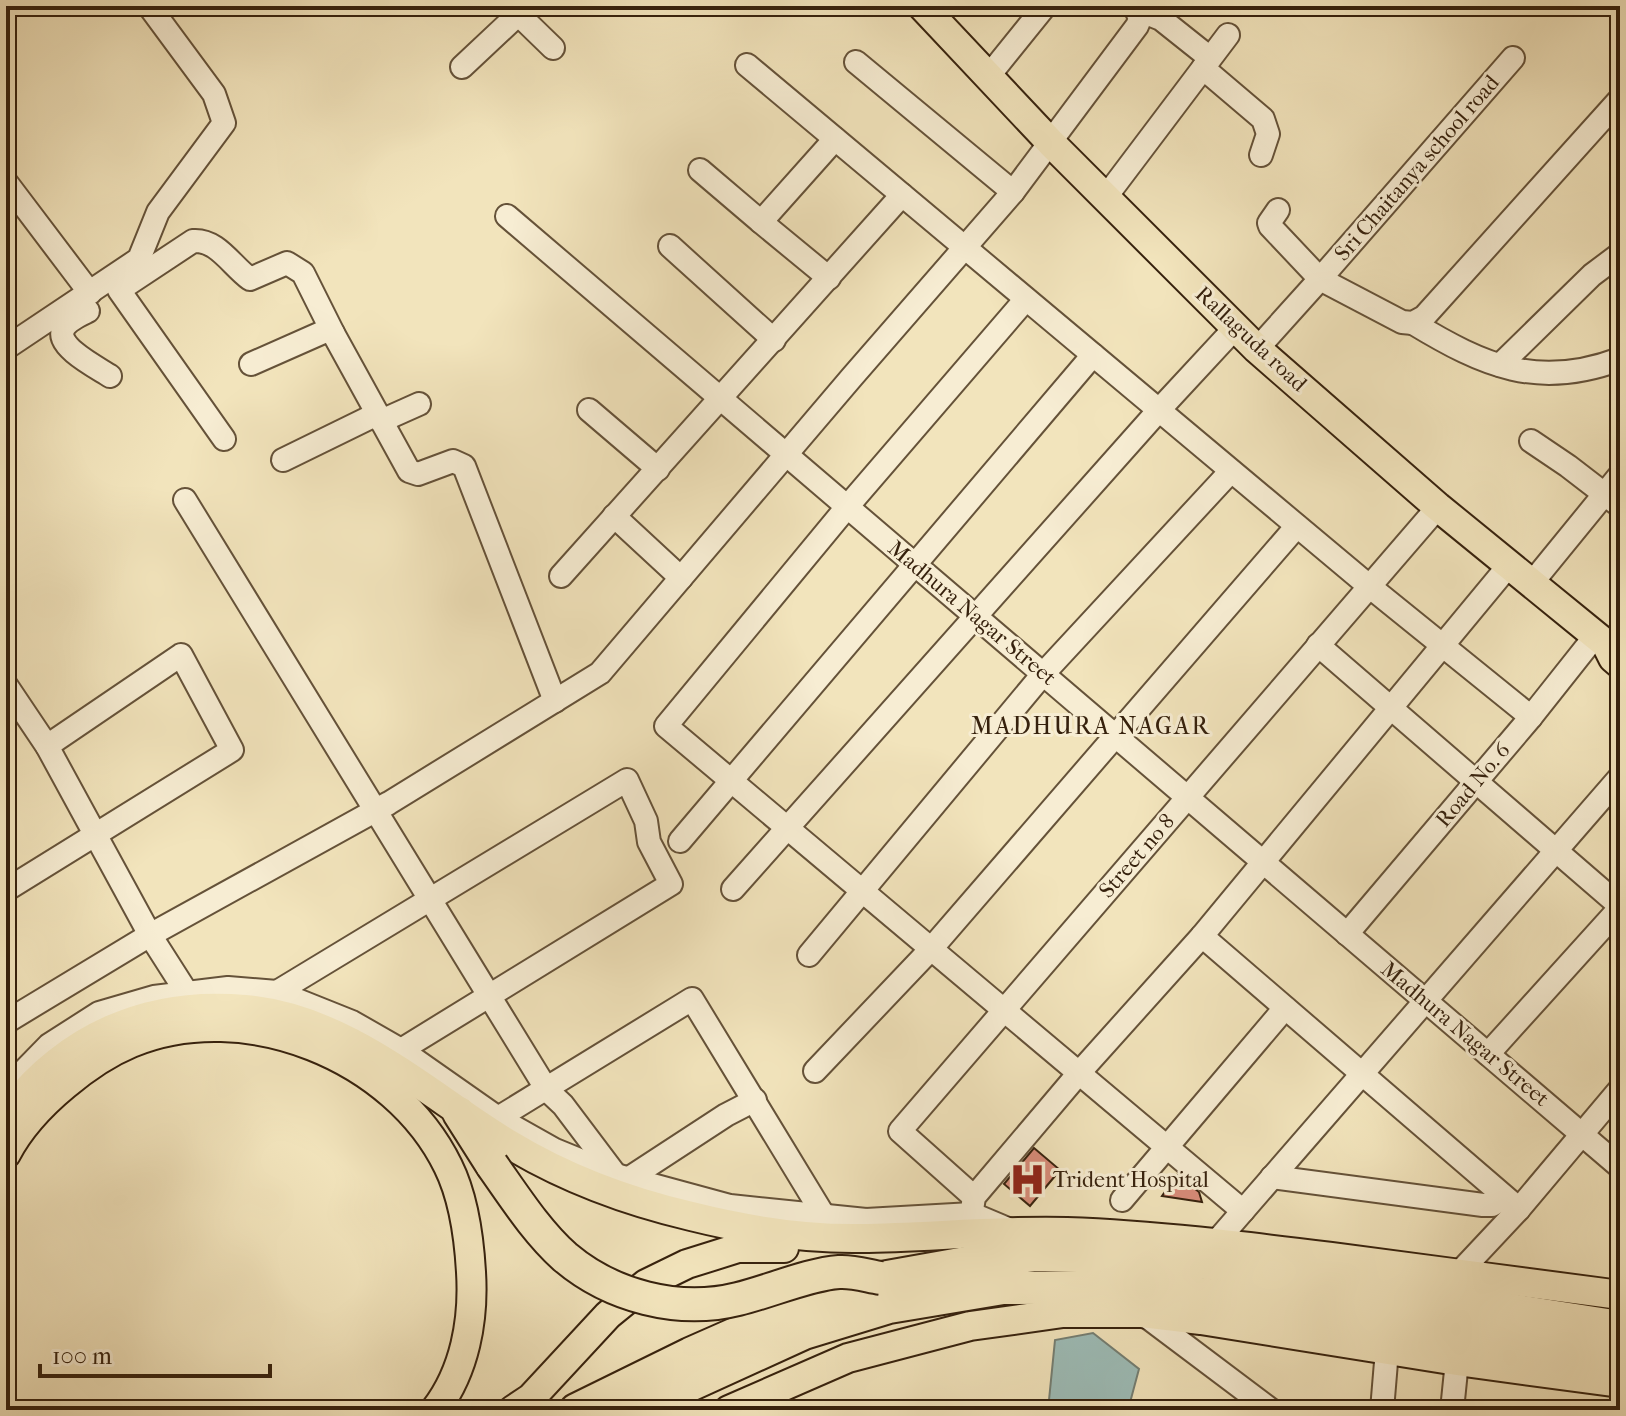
<svg xmlns="http://www.w3.org/2000/svg" width="1626" height="1416" font-family="'IM FELL French Canon',serif">
<style>
.water{fill:#9dbdb8;stroke:#747f74;stroke-width:2}
.building{fill:#d98c7a;stroke:#36210d;stroke-width:2}
.lines{fill:none;stroke-linecap:round;stroke-linejoin:round}
.minor-casing{stroke:#655239;stroke-width:26}
.major-casing{stroke:#36210d;stroke-width:32}
.highway-casing{stroke:#36210d;stroke-width:36}
.minor{stroke:#f7edd3;stroke-width:22}
.major{stroke:#f2e4bc;stroke-width:28}
.highway{stroke:#f2e4bc;stroke-width:32}
.highway-bridge-casing{stroke:#36210d;stroke-width:36;stroke-linecap:butt}
.highway-bridge{stroke:#f2e4bc;stroke-width:32}
.labels{text-anchor:middle;dominant-baseline:central;stroke-width:6;stroke-linejoin:round;paint-order:stroke}
.street-label{font-size:22px;fill:#36210d;stroke:#f7edd3}
.poi-label{font-size:22px;fill:#36210d;stroke:#f7edd3;text-anchor:start}
.neighbourhood-label{font-size:24px;letter-spacing:2px;fill:#36210d;stroke:#f7edd3}
</style>
<rect width="100%" height="100%" fill="#f2e4bc"/>
<filter id="stains"><feTurbulence type="fractalNoise" baseFrequency=".0025" numOctaves="4"/><feColorMatrix values="0 0 0 0 .2 0 0 0 0 .09 0 0 0 0 .02 0 0 0 .5 -.17"/></filter>
<radialGradient id="worn" r=".72"><stop offset=".6" stop-color="#630" stop-opacity="0"/><stop offset="1" stop-color="#630" stop-opacity=".3"/></radialGradient>
<path class="water" d="M1093,1333l46,36 -11,41h-80l7,-70z"/>
<g class="building">
<path d="M1034,1148l26,22 -30,36 -26,-22z"/>
<path d="M1177,1175l22,17 3,10 -40,-6z"/>
</g>
<g class="lines">
<defs>
<g id="minor">
<path d="M1136,9l25,10 49,39"/>
<path d="M518,14l35,34"/>
<path d="M856,62l157,130"/>
<path d="M747,65l622,521 162,131"/>
<path d="M462,67l65,-61"/>
<path d="M1203,68l60,51 5,15 -7,21"/>
<path d="M987,78l58,-72"/>
<path d="M700,170l61,52"/>
<path d="M6,182l84,111"/>
<path d="M1105,198l123,-163"/>
<path d="M1278,210l-9,13 1,3 50,53 193,-221"/>
<path d="M507,216l1113,951"/>
<path d="M670,246l104,94"/>
<path d="M829,278l-68,-56 74,-83"/>
<path d="M1026,299l-179,208 -181,219 577,485"/>
<path d="M88,311c-8,4 -22,10 -25,19 -7,17 35,38 47,46"/>
<path d="M1413,323c71,43 125,67 207,36"/>
<path d="M6,342l3,4 130,-87 19,-47 66,-89 -10,-29 -65,-88"/>
<path d="M1257,349l63,-70 82,43 11,1 11,-6 196,-218"/>
<path d="M251,364l77,-34 5,3 76,138 9,3 35,-13 11,5 91,235"/>
<path d="M1500,365l92,-90 28,-21"/>
<path d="M589,410l69,59"/>
<path d="M381,421l38,-17"/>
<path d="M224,439l-105,-149 74,-49c24,-2 38,24 57,38l37,-16 16,10 30,60"/>
<path d="M1531,441l37,25 52,40"/>
<path d="M283,460l94,-46"/>
<path d="M185,500l362,590 16,15 52,69"/>
<path d="M614,516l67,62"/>
<path d="M561,576l341,-381"/>
<path d="M1531,584l89,-109"/>
<path d="M1318,645l302,261"/>
<path d="M6,685l41,61 103,189 37,58"/>
<path d="M680,841l413,-486"/>
<path d="M733,889l426,-479 76,-82"/>
<path d="M6,890l226,-140 -51,-95 -134,91"/>
<path d="M1347,934l184,-217 65,-82"/>
<path d="M1202,936l317,273"/>
<path d="M809,955l234,-281 188,-203"/>
<path d="M277,992l350,-212 19,41 3,21 22,42 -270,166"/>
<path d="M6,1022l144,-87 239,-132 211,-130 252,-296 161,-185 124,-166 3,-7 -4,-10 -4,-3"/>
<path d="M1488,1054l132,-146"/>
<path d="M815,1071l116,-122 366,-423"/>
<path d="M6,1089l43,-44 50,-32 55,-16 74,-9 49,4 75,30 49,28 97,68 57,32 61,25 114,31 136,14 106,-6 38,16"/>
<path d="M498,1118l194,-119 132,217"/>
<path d="M1272,1177l211,28h9l12,-7"/>
<path d="M628,1179l98,-64 29,-15"/>
<path d="M974,1197l-74,-66 538,-624"/>
<path d="M1122,1200l163,-192"/>
<path d="M972,1210l2,-13 105,-124 123,-137 308,-372"/>
<path d="M1216,1242l404,-465"/>
<path d="M1458,1274l61,-65 101,-120"/>
<path d="M1142,1313l129,97"/>
<path d="M1382,1410l5,-60"/>
<path d="M1452,1410l5,-49"/>
</g>
<g id="major">
<path d="M922,6l129,137 206,206 181,158 168,137 7,14 7,6"/>
<path d="M6,1115c59,-78 141,-115 239,-106 102,9 180,84 264,135 56,34 118,57 182,72 56,14 113,23 170,22 68,-1 137,-8 206,-6 88,3 176,14 264,25 96,13 193,25 289,38"/>
<path d="M6,1154c14,-27 36,-50 59,-69 20,-17 42,-32 66,-42 114,-47 264,14 317,123 16,32 21,71 23,106 3,48 -6,99 -36,138"/>
<path d="M513,1410l18,-12 77,-83 38,-31 41,-20 51,-16h46"/>
<path d="M729,1410l119,-52 122,-32 93,-13h79l59,7 256,41 163,22"/>
</g>
<g id="highway">
<path d="M459,1113l33,52"/>
<path d="M576,1410l114,-56 102,-45 84,-30 90,-16 69,-8 85,2 86,6 414,64"/>
<path d="M635,1410l169,-77 85,-26 114,-19 138,-1 117,14 362,56"/>
</g>
</defs>
<use href="#minor" class="minor-casing"/>
<use href="#major" class="major-casing"/>
<use href="#highway" class="highway-casing"/>
<use href="#minor" class="minor"/>
<use href="#major" class="major"/>
<use href="#highway" class="highway"/>
<defs>
<path id="highway-bridge" d="M492,1165c22,31 44,66 73,92 46,39 113,57 173,42 30,-7 71,-25 101,-27 14,-1 29,4 42,6"/>
</defs>
<use href="#highway-bridge" class="highway-bridge-casing"/>
<use href="#highway-bridge" class="highway-bridge"/>
</g>
<defs>
<symbol id="hospital-bare" viewBox="-9 -9 18 18"><path d="M-5-5h3v3.5h4V-5h3V5h-3V1.5h-4V5h-3Z" fill="#8f2418" stroke="#f7edd3" stroke-width="2.5" paint-order="stroke"/></symbol>
</defs>
<g fill-rule="evenodd">
<use href="#hospital-bare" x="1002" y="1154" width="51" height="51"/>
</g>
<g class="labels">
<g class="street-label">
<text transform="translate(1417 168) rotate(-49)">Sri Chaitanya school road</text>
<text transform="translate(1251 339) rotate(43)">Rallaguda road</text>
<text transform="translate(972 613) rotate(40)">Madhura Nagar Street</text>
<text transform="translate(1473 785) rotate(-50)">Road No. 6</text>
<text transform="translate(1137 856) rotate(-49)">Street no 8</text>
<text transform="translate(1465 1034) rotate(40)">Madhura Nagar Street</text>
</g>
<g class="poi-label">
<text x="1053" y="1180">Trident Hospital</text>
</g>
<g class="neighbourhood-label">
<text x="1091" y="726">MADHURA NAGAR</text>
</g>
</g>
<rect width="1626" height="1416" fill="none" stroke="#f2e4bc" stroke-width="32"/>
<rect x="8" y="8" width="1610" height="1400" fill="none" stroke="#36210d" stroke-width="4"/>
<rect x="16" y="16" width="1594" height="1384" fill="none" stroke="#36210d" stroke-width="2"/>
<path d="M40 1364v12h230v-12" fill="none" stroke="#36210d" stroke-width="4"/>
<text x="52" y="1364" font-size="24" fill="#36210d" stroke="#f7edd3" stroke-width="6" paint-order="stroke">100 m</text>
<rect width="100%" height="100%" filter="url(#stains)"/>
<rect width="100%" height="100%" fill="url(#worn)"/>
</svg>
